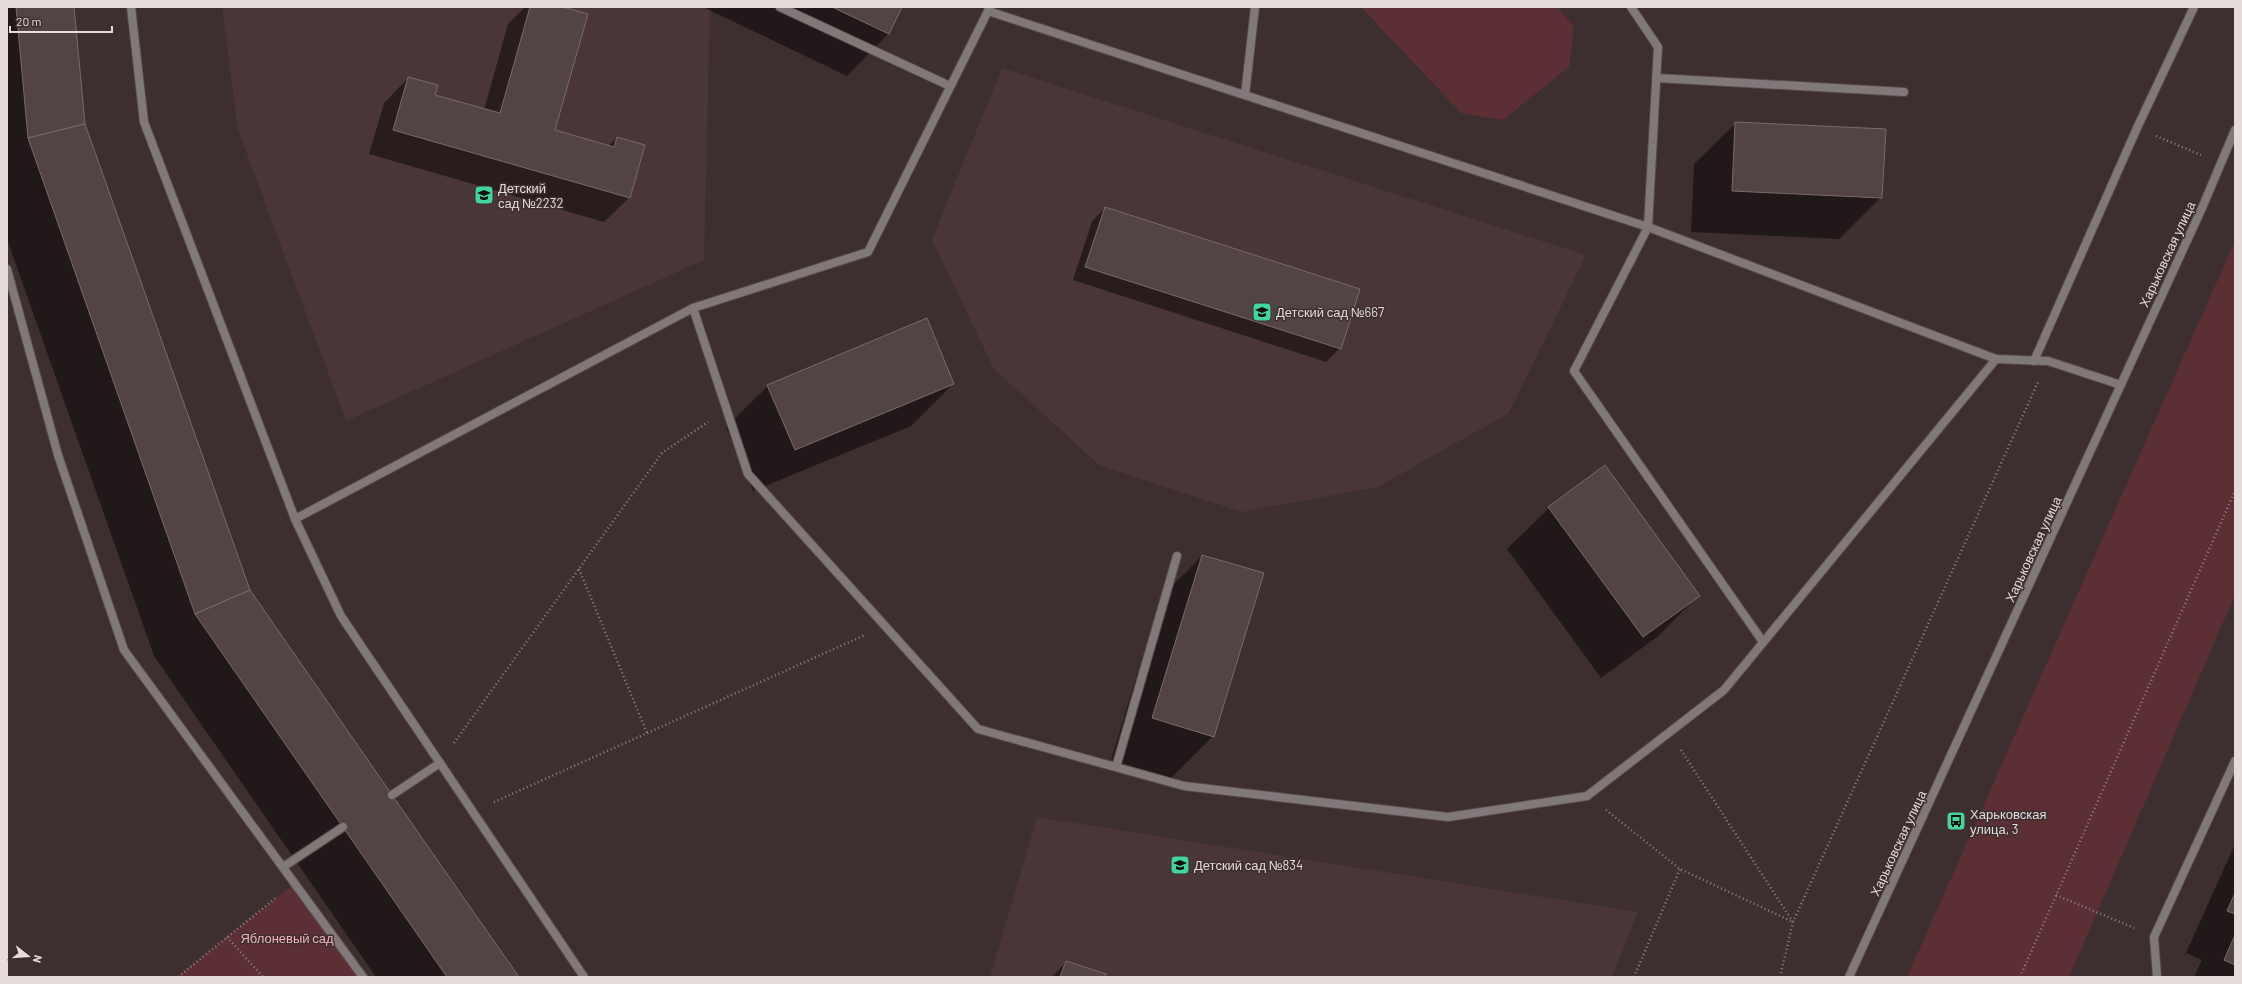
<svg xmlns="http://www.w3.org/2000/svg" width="2242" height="984" font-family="Barlow,sans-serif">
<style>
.built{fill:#4b3637}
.green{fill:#5b2f33}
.shadow{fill:#0007}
.building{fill:#524344;stroke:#7b6a6b}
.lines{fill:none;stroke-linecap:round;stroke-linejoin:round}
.service-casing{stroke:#584a4b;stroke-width:10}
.tertiary-casing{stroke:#584a4b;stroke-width:10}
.path{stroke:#918485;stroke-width:2.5;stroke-dasharray:1 3;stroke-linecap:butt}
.service{stroke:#817979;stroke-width:8}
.tertiary{stroke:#817979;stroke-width:8}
.labels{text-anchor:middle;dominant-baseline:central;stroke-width:3;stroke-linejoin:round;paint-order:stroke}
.poi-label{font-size:13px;fill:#e5dbdb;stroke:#3d2e2f;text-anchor:start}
.street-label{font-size:13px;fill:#e5dbdb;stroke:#3d2e2f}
.park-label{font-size:13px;fill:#f4b2b6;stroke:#3d2e2f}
</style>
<rect width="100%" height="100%" fill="#3d2e2f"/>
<g class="built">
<path d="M222,7h488l-6,253 -358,161 -108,-291z"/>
<path d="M1002,68l584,187 -77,158 -131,74 -136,25 -143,-47 -105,-96 -62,-129z"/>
<path d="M1037,817l601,95 -26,65h-622z"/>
</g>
<g class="green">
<path d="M1361,7h196l17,19 -5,41 -66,53 -42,-7z"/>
<path d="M2235,241v354l-166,382h-162z"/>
<path d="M295,883l68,94h-185v-1z"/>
</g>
<g class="shadow">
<path d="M7,7h66l11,118 165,465 269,387h-142l-222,-321 -147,-417z"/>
<path d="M525,7h35l-6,124 54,15 9,-8 12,60 -25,24 -235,-68 15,-51 24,-25 26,17 50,15 24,-86z"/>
<path d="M703,7h198l-13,27 -41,42z"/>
<path d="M1736,123l145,74 -42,42 -148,-7 3,-68z"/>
<path d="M1105,208l235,140 -14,14 -253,-82 19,-59z"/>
<path d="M953,384l-42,42 -158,65 -27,-64 42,-41z"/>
<path d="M1549,508l150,87 -42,42 -56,41 -94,-129z"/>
<path d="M1202,556l11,180 -42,42 -60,-18 50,-163z"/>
<path d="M2235,844v133h-41l8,-17 -16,-7z"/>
<path d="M1066,962l38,15h-52z"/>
</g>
<g class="building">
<path d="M16,7h58l11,117 -57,14z"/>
<path d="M530,7h33l25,7 -33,116 59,17 3,-10 28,8 -15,53 -237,-68 15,-53 30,8 -3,10 65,18z"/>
<path d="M832,7h70l-13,27z"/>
<path d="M1735,122l151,7 -4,69 -150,-7z"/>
<path d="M85,124l165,466 -55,24 -167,-476z"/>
<path d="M1105,207l255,82 -19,60 -256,-82z"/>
<path d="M927,318l27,66 -159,66 -28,-65z"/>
<path d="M1605,465l95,131 -57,41 -95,-130z"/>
<path d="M1202,555l62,18 -50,164 -62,-19z"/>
<path d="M250,590l174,251 95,136h-72l-252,-363z"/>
<path d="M2235,893v21l-8,-3z"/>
<path d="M2235,935v30l-11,-5z"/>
<path d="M1066,961l40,13 -1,3h-45z"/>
</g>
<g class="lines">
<defs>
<g id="service">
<path d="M131,7l13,115 151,397 46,97 243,361"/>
<path d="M780,7l170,79"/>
<path d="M1631,7l27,40 -10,180 -74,144 189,271"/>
<path d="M990,8l-2,3 660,216 348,132 52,2 73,24"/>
<path d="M988,11l-120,241 -175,56 55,166 230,255 206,57 264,31 139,-21 137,-106 272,-331"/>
<path d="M1657,78l247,14"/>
<path d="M1245,95l10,-88"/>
<path d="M7,269l51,186 66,195 239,327"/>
<path d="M2034,361l103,-233 57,-121"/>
<path d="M295,519l398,-211"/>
<path d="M1116,767l61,-211"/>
<path d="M392,795l48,-32"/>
<path d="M283,867l60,-40"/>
<path d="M2157,977l-3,-40 81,-176"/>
</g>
<path id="tertiary" d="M1849,977l353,-769 33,-78"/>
</defs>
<use href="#service" class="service-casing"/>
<use href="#tertiary" class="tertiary-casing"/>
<g class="path">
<path d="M2156,136l45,19"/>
<path d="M579,569l68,164"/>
<path d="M454,743l208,-290 46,-31"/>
<path d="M1681,750l112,172"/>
<path d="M494,802l371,-167"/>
<path d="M1606,810l74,59 113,53"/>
<path d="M2056,895l78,33"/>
<path d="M227,937l36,40"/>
<path d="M178,977l99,-80"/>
<path d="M1634,977l46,-108"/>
<path d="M1780,977l13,-55 245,-540"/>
<path d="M2020,977l215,-486"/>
</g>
<use href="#service" class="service"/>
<use href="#tertiary" class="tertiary"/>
</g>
<defs>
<symbol id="school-square" viewBox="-11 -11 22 22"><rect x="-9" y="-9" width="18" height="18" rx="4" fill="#44d4a0" stroke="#3d2e2f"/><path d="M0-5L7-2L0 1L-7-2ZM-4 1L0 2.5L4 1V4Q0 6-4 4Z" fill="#111"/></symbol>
<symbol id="bus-square" viewBox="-11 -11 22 22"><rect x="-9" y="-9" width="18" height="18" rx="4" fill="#44d4a0" stroke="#3d2e2f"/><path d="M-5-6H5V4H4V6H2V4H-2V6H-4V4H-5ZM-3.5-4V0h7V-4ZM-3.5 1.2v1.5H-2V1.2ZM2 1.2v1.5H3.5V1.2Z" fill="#111"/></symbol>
</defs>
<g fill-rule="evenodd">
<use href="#school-square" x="473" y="184" width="22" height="22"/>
<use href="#school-square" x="1251" y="301" width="22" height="22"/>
<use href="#bus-square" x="1945" y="810" width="22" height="22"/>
<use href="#school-square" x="1169" y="854" width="22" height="22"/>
</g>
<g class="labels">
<g class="poi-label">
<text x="498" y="188">Детский<tspan x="498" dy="15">сад №2232</tspan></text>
<text x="1276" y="312">Детский сад №667</text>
<text x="1970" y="814">Харьковская<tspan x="1970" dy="15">улица, 3</tspan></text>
<text x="1194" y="865">Детский сад №834</text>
</g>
<g class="street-label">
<text transform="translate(2167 254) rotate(-65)">Харьковская улица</text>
<text transform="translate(2033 549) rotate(-65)">Харьковская улица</text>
<text transform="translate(1898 843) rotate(-65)">Харьковская улица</text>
</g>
<g class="park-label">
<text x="287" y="938">Яблоневый сад</text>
</g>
</g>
<rect width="2242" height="984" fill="none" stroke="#e5dbdb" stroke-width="16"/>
<g transform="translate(28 956) rotate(107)" stroke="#3d2e2f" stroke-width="3" paint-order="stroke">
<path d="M0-3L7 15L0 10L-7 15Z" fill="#e5dbdb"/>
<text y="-6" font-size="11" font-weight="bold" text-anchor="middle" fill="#e5dbdb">N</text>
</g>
<path d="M10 26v6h102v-6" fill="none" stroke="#e5dbdb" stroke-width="2"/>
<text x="16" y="26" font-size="12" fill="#e5dbdb" stroke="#3d2e2f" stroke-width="3" paint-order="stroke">20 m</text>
</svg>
